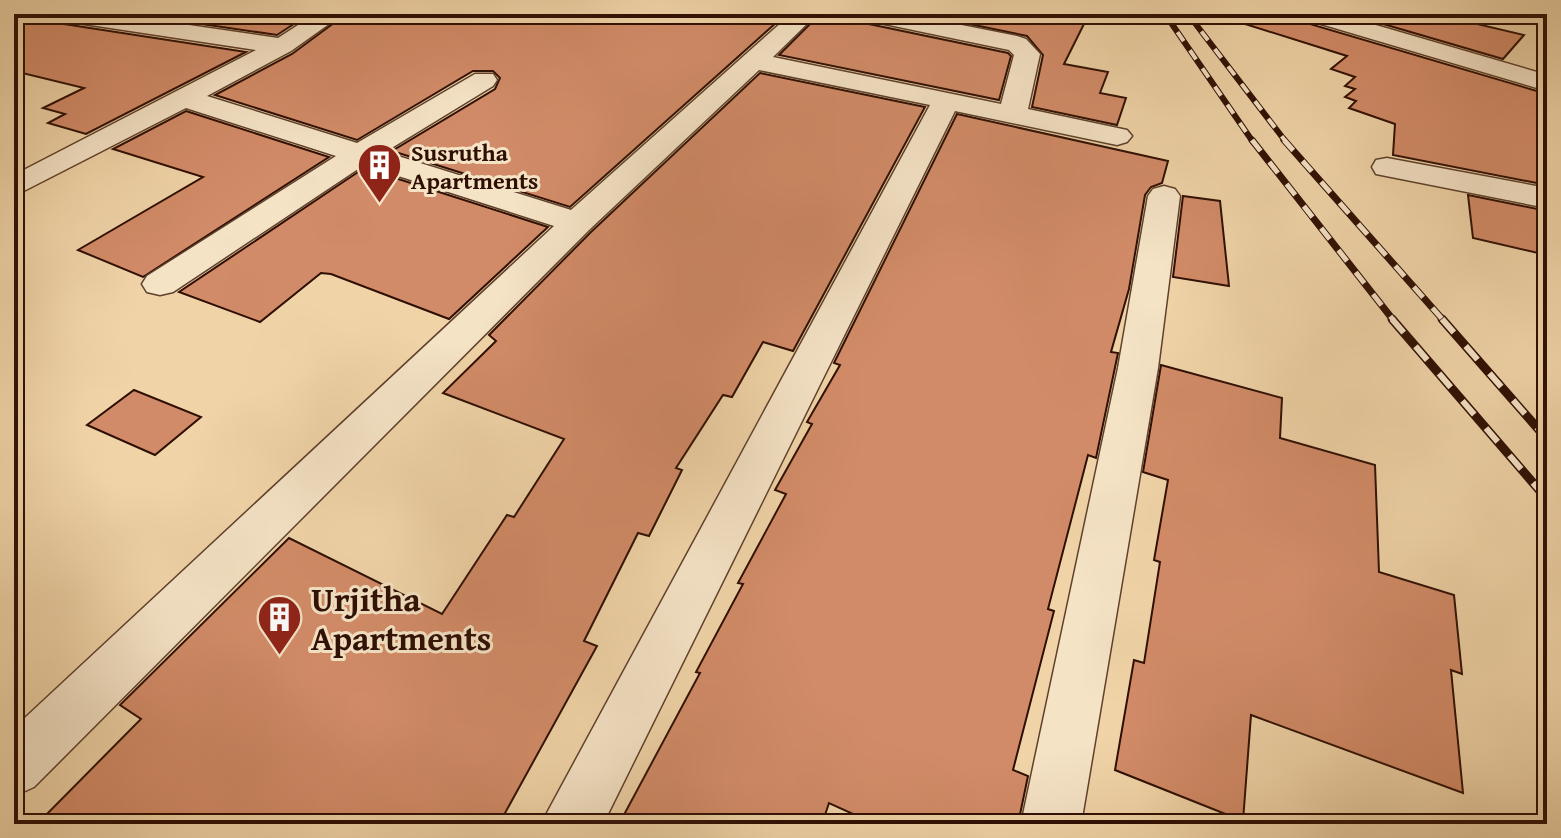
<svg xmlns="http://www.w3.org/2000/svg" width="1561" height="838" font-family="'Gentium Book Plus',serif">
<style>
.building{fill:#d28b68;stroke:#2f0f03;stroke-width:2}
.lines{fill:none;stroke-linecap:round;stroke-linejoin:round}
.minor-casing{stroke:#5f402c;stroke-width:3}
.minor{fill:#f5e3c6;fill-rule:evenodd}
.rail-far2-casing{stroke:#2f0f03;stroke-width:6}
.rail-far1-casing{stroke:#2f0f03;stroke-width:7}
.rail-casing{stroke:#2f0f03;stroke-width:9}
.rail-far2{stroke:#f5e3c6;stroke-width:4;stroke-dasharray:11;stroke-linecap:butt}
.rail-far1{stroke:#f5e3c6;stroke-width:5;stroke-dasharray:14;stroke-linecap:butt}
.rail{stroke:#f5e3c6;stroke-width:6;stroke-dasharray:18;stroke-linecap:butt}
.labels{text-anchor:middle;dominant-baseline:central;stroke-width:6;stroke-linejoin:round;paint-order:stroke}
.far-poi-label{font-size:24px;font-weight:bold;fill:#2f0f03;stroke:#f5e3c6;text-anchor:start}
.near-poi-label{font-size:34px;font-weight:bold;fill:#2f0f03;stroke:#f5e3c6;text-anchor:start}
</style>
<rect width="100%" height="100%" fill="#f0d4a8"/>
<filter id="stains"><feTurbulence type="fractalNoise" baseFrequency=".0025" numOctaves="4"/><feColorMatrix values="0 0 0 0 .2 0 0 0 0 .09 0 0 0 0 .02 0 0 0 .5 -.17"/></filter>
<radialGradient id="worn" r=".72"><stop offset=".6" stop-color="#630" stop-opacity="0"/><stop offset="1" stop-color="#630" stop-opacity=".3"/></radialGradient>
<g class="building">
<path d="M14,14h35l15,10 182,28 -160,82 -38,-11 17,-9 -22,-6 41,-20 -70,-17z"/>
<path d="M134,14h175l-32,21z"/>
<path d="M346,14h440l-216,193 -178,-56 103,-62 5,-11 -7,-7h-20l-116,69 -142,-45 77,-41z"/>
<path d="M820,14h35l14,10 139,29 3,3 -12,44 -220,-45z"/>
<path d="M921,14h130l35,6 -22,44 44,8 -8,21 26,5 -9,27 -85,-18 11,-52 -16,-19z"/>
<path d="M1243,14h54l6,8 244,72v91l-154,-30 2,-31 -46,-16 7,-7 -11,-4 10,-8 -10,-3 10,-9 -24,-8 16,-13 -105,-33z"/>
<path d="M1349,14h86l89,21 -21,24z"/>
<path d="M760,73l165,34 -132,244 -30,-9 -31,55 -9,-2 -47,73 6,2 -33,66 -11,-3 -54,108 13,5 -98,178h-462l104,-105 -21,-14 169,-167 153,76 65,-99 7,2 50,-78 -121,-46 53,-52 -7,-6 102,-103z"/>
<path d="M186,111l143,46 -186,120 -65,-27 125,-73 -90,-28z"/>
<path d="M957,114l211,47 -6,22 -11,4 -6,8 -16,94 -18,63 7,1 -22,105 -8,-3 -40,154 6,2 -41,159 15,6 -10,48h-143l-46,-21 -7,21h-203l81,-151 -4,-1 47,-88 -5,-1 48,-89 -11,-4 37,-66 -5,-2 33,-57 -6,-2z"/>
<path d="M364,168l184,59 -99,92 -118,-45 -10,-1 -61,49 -81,-30z"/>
<path d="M1468,195l79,16v44l-74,-17z"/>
<path d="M1183,196l37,5 9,85 -56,-9z"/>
<path d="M1161,365l121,33 -2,40 95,27 4,107 75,23 8,79 -11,-4 12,123 -212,-78 -8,106 -128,-51 19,-110 10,3 16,-101 -6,-2 14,-80 -25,-8z"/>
<path d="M134,390l67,27 -46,38 -68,-30z"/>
</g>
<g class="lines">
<defs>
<g id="minor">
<path d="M52,14h61l165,24 37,-24h28l-52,37 -84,45 150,47 118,-69h18l4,6 -4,6 -108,66 186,58 220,-196h26l-44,43 228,47 13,-49 -5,-5 -139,-29 -12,-7h48l111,22 9,3 14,15 -12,55 99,21 5,6 -5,6 -10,3 -162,-34 -352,713h-62l389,-719 -171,-35 -170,160 -555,557 -20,9v-68l540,-502 -190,-61 -191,127 -13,3 -13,-3 -5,-8 5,-8 189,-120 -150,-48 -172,88v-21l242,-125 -192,-29z"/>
<path d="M1300,14h38l209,61v16l-243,-72z"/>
<path d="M1387,158l160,30v20l-171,-34 -4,-7 4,-7z"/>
<path d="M1164,186l11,3 5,7 -22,172 -77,456h-60l97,-456 30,-172 5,-7z"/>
</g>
</defs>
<use href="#minor" class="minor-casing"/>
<use href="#minor" class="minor"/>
<defs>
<g id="rail-far2">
<path d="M1165,14l88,128"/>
<path d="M1188,14l98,128"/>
</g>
<g id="rail-far1">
<path d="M1252,140l142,181"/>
<path d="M1284,140l160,181"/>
</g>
<g id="rail">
<path d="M1392,319l155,180"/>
<path d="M1442,319l105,120"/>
</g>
</defs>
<use href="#rail-far2" class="rail-far2-casing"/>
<use href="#rail-far1" class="rail-far1-casing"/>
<use href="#rail" class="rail-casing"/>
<use href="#rail-far2" class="rail-far2"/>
<use href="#rail-far1" class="rail-far1"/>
<use href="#rail" class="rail"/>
</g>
<defs>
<symbol id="building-pin" viewBox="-11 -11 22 30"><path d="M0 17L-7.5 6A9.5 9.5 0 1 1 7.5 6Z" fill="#8f2418" stroke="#f5e3c6"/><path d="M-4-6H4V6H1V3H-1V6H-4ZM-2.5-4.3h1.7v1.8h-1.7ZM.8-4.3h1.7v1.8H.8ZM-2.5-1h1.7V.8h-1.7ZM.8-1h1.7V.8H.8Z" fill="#fff"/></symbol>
</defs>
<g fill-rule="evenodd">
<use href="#building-pin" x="354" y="140" width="51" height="69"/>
<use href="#building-pin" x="254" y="592" width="51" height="69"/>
</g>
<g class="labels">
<g class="far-poi-label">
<text x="411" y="152">Susrutha<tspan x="411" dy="28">Apartments</tspan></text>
</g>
<g class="near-poi-label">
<text x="311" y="598">Urjitha<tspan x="311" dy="39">Apartments</tspan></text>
</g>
</g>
<rect width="1561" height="838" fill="none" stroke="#f0d4a8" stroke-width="48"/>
<rect x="16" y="16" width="1529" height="806" fill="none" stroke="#2f0f03" stroke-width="4"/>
<rect x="24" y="24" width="1513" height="790" fill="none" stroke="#2f0f03" stroke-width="2"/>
<rect width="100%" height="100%" filter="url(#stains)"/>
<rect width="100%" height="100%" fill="url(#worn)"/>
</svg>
